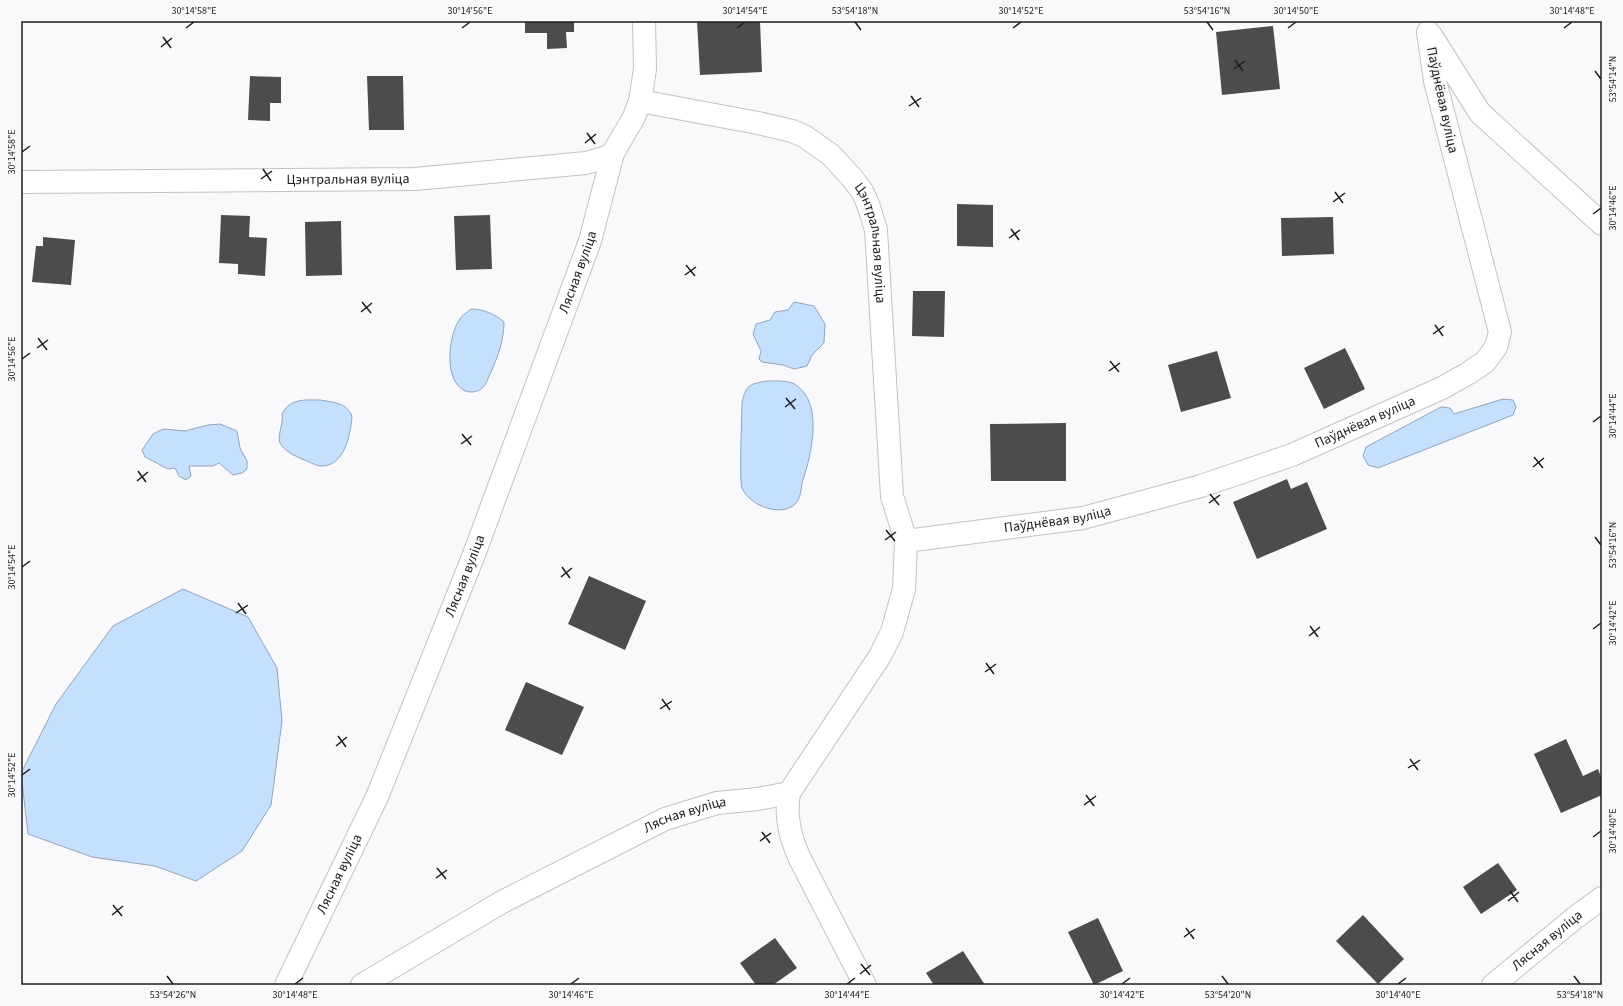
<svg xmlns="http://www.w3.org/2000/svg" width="1623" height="1006" font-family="'Source Sans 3',sans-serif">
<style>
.water{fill:#c5dfff;stroke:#92a4bb}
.building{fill:#4c4c4e}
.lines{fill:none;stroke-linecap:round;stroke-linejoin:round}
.street-casing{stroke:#c1c2c4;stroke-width:24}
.secondary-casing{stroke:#c1c2c4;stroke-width:24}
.street{stroke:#fff;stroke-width:22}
.secondary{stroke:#fff;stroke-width:22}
.ticks{fill:none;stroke:#1c1c1d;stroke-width:1.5}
.labels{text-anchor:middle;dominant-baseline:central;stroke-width:4;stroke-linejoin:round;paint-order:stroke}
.street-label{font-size:14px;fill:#1c1c1d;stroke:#f9f9fb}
.neatline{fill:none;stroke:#1c1c1d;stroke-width:1.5}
.ticks-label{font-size:10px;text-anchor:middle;fill:#1c1c1d}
</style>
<rect width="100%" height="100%" fill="#f9f9fb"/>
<g class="water">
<path d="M794,302l20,4 11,18 -1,19 -12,12 -5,11 -13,3 -11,-4 -21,-3 -3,-3 2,-8 -8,-17 3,-10 14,-4 5,-8 13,-2z"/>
<path d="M471,309c12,0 24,5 33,13 0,18 -6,34 -13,50 -3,5 -4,12 -9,16 -4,4 -11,5 -17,3 -21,-10 -17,-52 -7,-69 3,-6 8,-9 13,-13z"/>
<path d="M767,381c9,0 22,-1 29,4 28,19 15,70 7,95 -3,9 -1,18 -9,25 -15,12 -45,0 -52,-17 -3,-7 0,-72 0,-85 4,-18 7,-19 25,-22z"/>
<path d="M1503,399l10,1 3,7 -3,8 -135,53 -10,-3 -5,-9 3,-9 75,-40 9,1 4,6z"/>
<path d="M320,400c13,2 28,3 32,17 -2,18 -7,50 -32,49 -6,-1 -12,-5 -18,-7 -7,-3 -18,-8 -22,-16 -3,-8 4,-20 2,-29 8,-16 23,-14 38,-14z"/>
<path d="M220,424l17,7 3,17 7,13v8l-5,4 -9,2 -14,-12 -6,3h-24l2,10 -5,4 -7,-4 -4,-8 -7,1 -23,-12 -3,-7 11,-16 10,-5 22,2 23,-6z"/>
<path d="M183,589l65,28 29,51 5,53 -11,84 -29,46 -46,30 -41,-15 -63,-9 -64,-23 -7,-61 35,-69 57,-78z"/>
</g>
<g class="building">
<path d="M525,21h49v11h-8l1,16 -20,1v-16h-22z"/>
<path d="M697,21h63l2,51 -62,3z"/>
<path d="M1273,26l7,63 -58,6 -6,-63z"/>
<path d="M250,76l31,1v26h-11v18l-22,-1z"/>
<path d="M367,76h36l1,54h-35z"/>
<path d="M957,204l36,1v42l-36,-1z"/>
<path d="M221,215l29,1 -1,21 18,1 -2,38 -27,-2v-10l-19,-1z"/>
<path d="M490,215l2,54 -36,1 -2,-54z"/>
<path d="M1333,217l1,37 -52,2 -1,-38z"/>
<path d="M341,221l1,54 -36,1 -1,-54z"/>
<path d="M43,237l32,3 -4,45 -39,-3 4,-36h7z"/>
<path d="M913,291h32l-1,46 -32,-1z"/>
<path d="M1345,348l20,41 -41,20 -20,-41z"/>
<path d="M1217,351l14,47 -50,14 -13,-47z"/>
<path d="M1066,423v58h-75l-1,-57z"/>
<path d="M1287,479l4,10 16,-7 20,47 -70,30 -24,-57z"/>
<path d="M589,576l57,25 -21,49 -57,-26z"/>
<path d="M526,682l58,25 -22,48 -57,-25z"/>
<path d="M1566,739l17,37 15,-7 4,10v16l-41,18 -27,-59z"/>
<path d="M1498,863l19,27 -36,24 -18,-27z"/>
<path d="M1363,915l41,44 -26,25 -42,-43z"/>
<path d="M1098,918l25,53 -29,14 -26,-53z"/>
<path d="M775,938l22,30 -24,17h-17l-16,-22z"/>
<path d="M963,951l22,34h-51l-8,-12z"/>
</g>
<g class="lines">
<defs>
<g id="street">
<path d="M1432,37l48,76 122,111"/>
<path id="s1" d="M640,101l118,22 34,8 12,5 27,19 21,23 10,13 6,13 8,26 16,266 14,45 -2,48 -12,43 -12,24 -91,137c-4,24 1,44 11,66l65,126"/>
<path id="s2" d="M21,182l394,-3 171,-16 21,-6 6,-4"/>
<path id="s3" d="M906,541l177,-23 118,-32 91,-31 150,-67 25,-14 18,-12 11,-15 4,-15 -65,-251 -7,-49"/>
<path id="s4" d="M362,985l140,-83 163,-83 52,-16 41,-4 31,-6"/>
<path id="s5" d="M1493,985l83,-68 26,-19"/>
</g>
<g id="secondary">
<path id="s6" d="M286,985l91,-188 96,-240 117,-316 23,-88 21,-36 6,-16 5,-32 -1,-48"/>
</g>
</defs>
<use href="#street" class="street-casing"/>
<use href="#secondary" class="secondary-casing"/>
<use href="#street" class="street"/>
<use href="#secondary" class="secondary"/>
</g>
<path class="ticks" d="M855,22l6,8M1207,22l6,8M186,28l8,-6M462,28l8,-6M737,28l8,-6M1013,28l8,-6M1288,28l8,-6M1564,28l8,-6M163,37l8,11M161,47l11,-9M1235,60l8,11M1234,69l11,-8M1595,71l6,8M911,96l8,11M909,106l12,-8M587,133l8,11M585,143l11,-9M22,152l8,-6M263,169l8,12M261,179l11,-8M1335,192l8,11M1333,202l12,-9M1593,214l8,-6M1011,229l8,11M1009,238l11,-8M686,265l9,11M685,275l11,-8M362,302l9,11M361,312l11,-9M1435,325l8,11M1433,334l11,-8M38,338l9,12M37,348l11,-8M22,359l8,-6M1110,361l9,11M1109,371l11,-8M786,398l9,11M785,407l11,-8M1593,422l8,-6M462,434l9,11M461,444l11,-8M1534,457l9,11M1533,467l11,-9M138,471l8,11M137,481l11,-9M1210,494l9,11M1209,503l11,-8M886,530l9,11M1595,537l6,8M885,540l11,-8M22,567l8,-6M562,567l8,11M561,577l11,-9M238,603l8,11M236,613l12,-8M1310,626l8,11M1593,629l8,-6M1309,636l11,-9M986,663l8,11M985,672l11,-8M662,699l8,11M660,709l12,-8M338,736l8,11M336,746l11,-9M1410,759l8,11M1408,768l12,-8M22,775l8,-6M1086,795l8,11M1084,805l12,-9M762,832l8,11M1593,837l8,-6M760,841l11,-8M437,868l9,11M436,878l11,-8M1510,891l8,11M1508,901l11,-9M113,905l9,11M112,915l11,-9M1186,928l8,11M1184,937l11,-8M861,964l9,11M860,974l11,-9M167,976l6,8M1222,976l6,8M1574,976l6,8M295,984l8,-6M571,984l8,-6M847,984l8,-6M1122,984l8,-6M1398,984l8,-6"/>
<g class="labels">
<g class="street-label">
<text transform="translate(1442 100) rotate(78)">Паўднёвая вуліца</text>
<text stroke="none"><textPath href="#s2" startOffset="327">Цэнтральная вуліца</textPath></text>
<text stroke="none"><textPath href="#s1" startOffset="302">Цэнтральная вуліца</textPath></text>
<text stroke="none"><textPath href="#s6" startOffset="771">Лясная вуліца</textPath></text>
<text stroke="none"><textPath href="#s3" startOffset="477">Паўднёвая вуліца</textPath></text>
<text stroke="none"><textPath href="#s3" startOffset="153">Паўднёвая вуліца</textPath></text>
<text stroke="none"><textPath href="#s6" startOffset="447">Лясная вуліца</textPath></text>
<text stroke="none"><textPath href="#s4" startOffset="366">Лясная вуліца</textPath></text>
<text stroke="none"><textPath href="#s6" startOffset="123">Лясная вуліца</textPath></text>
<text stroke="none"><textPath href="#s5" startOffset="70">Лясная вуліца</textPath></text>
</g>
</g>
<rect width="1623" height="1006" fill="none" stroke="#f9f9fb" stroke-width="44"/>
<rect x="22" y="22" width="1579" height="962" class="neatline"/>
<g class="ticks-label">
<text x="194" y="14">30°14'58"E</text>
<text x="470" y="14">30°14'56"E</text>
<text x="745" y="14">30°14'54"E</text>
<text x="855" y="14">53°54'18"N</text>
<text x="1021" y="14">30°14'52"E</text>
<text x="1207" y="14">53°54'16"N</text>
<text x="1296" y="14">30°14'50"E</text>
<text x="1572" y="14">30°14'48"E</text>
<text transform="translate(1612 79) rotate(-90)" y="4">53°54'14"N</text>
<text transform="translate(11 152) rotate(-90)" y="4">30°14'58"E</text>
<text transform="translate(1612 208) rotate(-90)" y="4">30°14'46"E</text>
<text transform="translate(11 359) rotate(-90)" y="4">30°14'56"E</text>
<text transform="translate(1612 416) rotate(-90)" y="4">30°14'44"E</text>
<text transform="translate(1612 545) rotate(-90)" y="4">53°54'16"N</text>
<text transform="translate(11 567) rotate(-90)" y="4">30°14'54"E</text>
<text transform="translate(1612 623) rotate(-90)" y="4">30°14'42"E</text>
<text transform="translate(11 775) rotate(-90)" y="4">30°14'52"E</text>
<text transform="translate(1612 831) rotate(-90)" y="4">30°14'40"E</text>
<text x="173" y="998">53°54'26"N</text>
<text x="295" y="998">30°14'48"E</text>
<text x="571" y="998">30°14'46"E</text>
<text x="847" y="998">30°14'44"E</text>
<text x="1122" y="998">30°14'42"E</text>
<text x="1228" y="998">53°54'20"N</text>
<text x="1398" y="998">30°14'40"E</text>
<text x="1580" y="998">53°54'18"N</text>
</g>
</svg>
